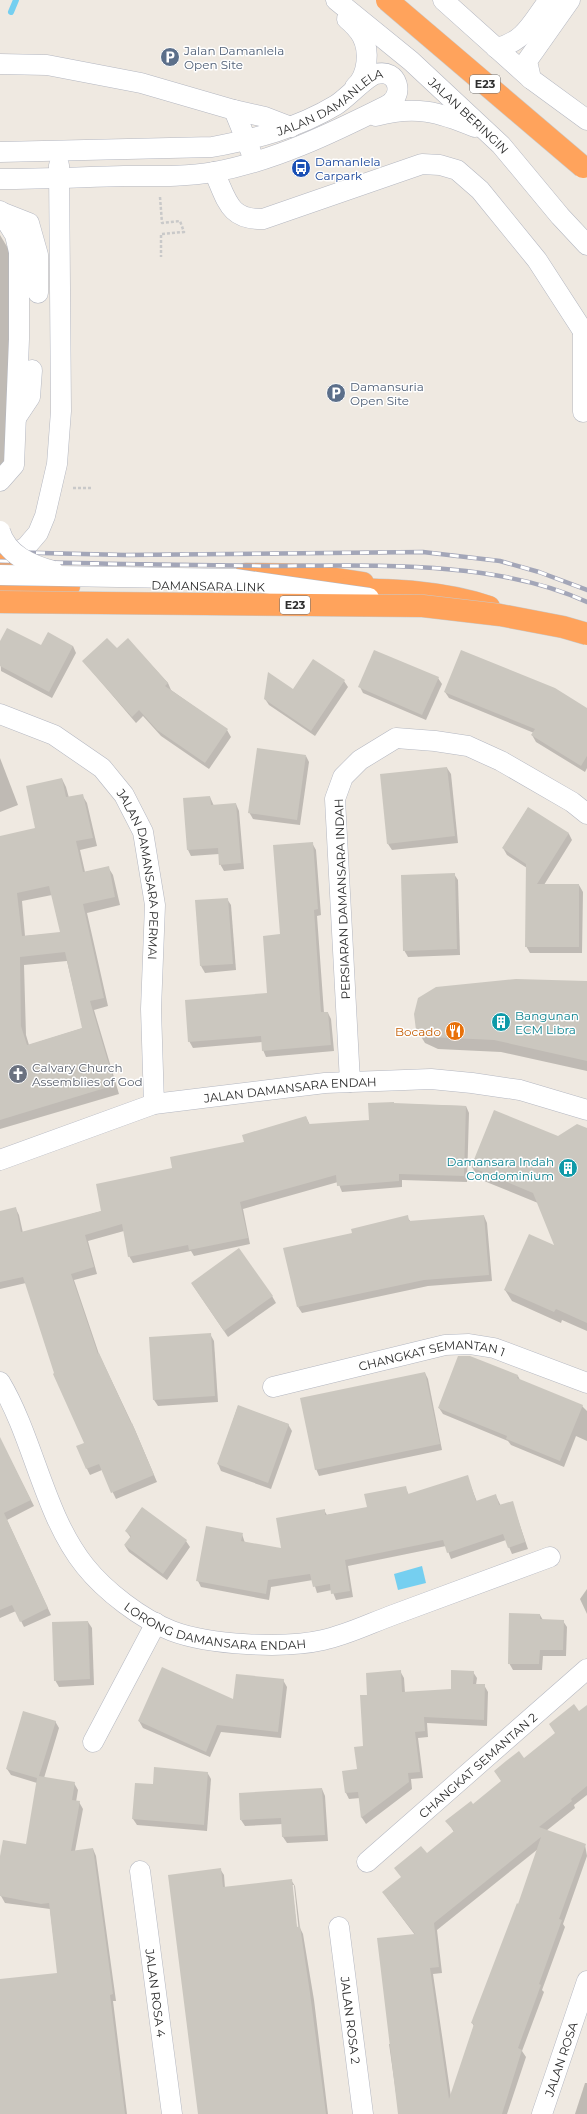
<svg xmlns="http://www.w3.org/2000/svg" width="587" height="2114" font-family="Montserrat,sans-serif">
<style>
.water{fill:#75cff0}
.shadow{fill:#0003;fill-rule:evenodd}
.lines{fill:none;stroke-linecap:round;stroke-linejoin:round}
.stream{stroke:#75cff0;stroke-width:6}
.building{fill:#cbc7bf;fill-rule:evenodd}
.minor-casing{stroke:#b4b7c1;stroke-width:21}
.highway-casing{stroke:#c9c9c9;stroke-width:23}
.path{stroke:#c9c9c9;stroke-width:2.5;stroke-dasharray:3 2;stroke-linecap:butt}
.minor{stroke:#fff;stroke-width:20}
.highway{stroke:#ffa35c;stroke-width:22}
.rail-casing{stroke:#a3a6b8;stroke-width:4.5}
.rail{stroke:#fff;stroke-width:3;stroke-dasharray:9;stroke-linecap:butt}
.minor-bridge-casing{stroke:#b4b7c1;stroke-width:21;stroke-linecap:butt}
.highway-bridge-casing{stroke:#c9c9c9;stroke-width:23;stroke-linecap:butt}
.minor-bridge{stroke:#fff;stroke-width:20}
.highway-bridge{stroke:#ffa35c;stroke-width:22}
.labels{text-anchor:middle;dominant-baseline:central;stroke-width:3;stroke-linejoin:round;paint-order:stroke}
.shield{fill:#fff;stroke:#6d6d6d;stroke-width:1}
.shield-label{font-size:11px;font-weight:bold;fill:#2e2e2e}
.service-label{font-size:12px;fill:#4e5e75;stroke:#fff;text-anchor:start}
.street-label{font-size:12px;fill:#2e2e2e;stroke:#fff}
.transit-label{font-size:12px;fill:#164399;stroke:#fff;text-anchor:start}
.culture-label{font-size:12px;fill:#0d838f;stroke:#fff;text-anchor:start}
.food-label{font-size:12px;fill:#c56008;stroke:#fff;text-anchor:end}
.worship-label{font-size:12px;fill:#5b616d;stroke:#fff;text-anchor:start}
</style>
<rect width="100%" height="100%" fill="#efe9e1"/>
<path class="water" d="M422,1566l4,17 -28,7 -4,-16z"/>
<g class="shadow">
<path d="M0,235l9,15 3,11 -4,199 -8,13z"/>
<path d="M128,640l40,43 3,7 56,40 4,7 -22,32 -48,-33 -18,-20 -7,7 -53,-62 34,-11z"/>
<path d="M0,644l41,3 32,-1 3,7 -24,45 -51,-27z"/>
<path d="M438,678l4,6 -16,36 -63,-27 -3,-6z"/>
<path d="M344,681l4,6 -33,49 -46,-31 -4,-6 29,-9z"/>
<path d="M445,692l142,17v59l-2,4 -49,-30 -4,-7 2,-2 -85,-35z"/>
<path d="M306,756l3,6 -9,63 -47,-6 -4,-7z"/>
<path d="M0,758l18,47 -18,7z"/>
<path d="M447,768l4,6 7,69 -66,7 -4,-6z"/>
<path d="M62,779l4,8 3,11 13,-3 5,8 10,43 -17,4 5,22 23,-5 5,8 7,30 -33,8 21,93 -14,4 25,84 -119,35v-292l36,-8zM52,895l9,38 -36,3 -3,-35zM67,961l16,67 -54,17 -3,-10 -2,-70z"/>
<path d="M210,797l4,9 22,-2 3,7 5,58 -20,2 -4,-7 -1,-10 -28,2 -3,-6z"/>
<path d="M528,808l41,26 3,6 -28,45h35l4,7 -1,61h-52l-4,-7 1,-78 -20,-13 -4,-7z"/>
<path d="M312,843l4,7 5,65 -4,1 7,97h4l3,6 3,32 -68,6 -3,-7 -1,-8 -69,6 -4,-7 79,-47 13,-59z"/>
<path d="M454,874l4,6 2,75 -52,2 -4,-7z"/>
<path d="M227,899l4,6 5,65 -31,3 -4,-7 -5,-65z"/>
<path d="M587,982v89l-86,-19 -63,-3 -13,-6 -8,-13z"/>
<path d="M394,1104l72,2 3,7 -2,69 -65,-2v7l-60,5 -4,-10 -95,27 7,35 -56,12 -3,-5 -58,12 -4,-7 -5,-25 -36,10 9,33 -23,6 25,74 36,76 22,52 -41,17 -14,-29 -12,5 -3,-6 -2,-25 -29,-70 -30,-91 -26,6v-77l16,-3 3,6 4,18 79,-22 71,-42 72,-27 61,-25 4,8 60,-4z"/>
<path d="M587,1129v202l-25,-11 -1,3 -49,-22 -7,-11 51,-43 -18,-44 -59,-24 -7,-12 86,-30z"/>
<path d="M484,1216l3,7 5,58 -64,5 -126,27 -4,-6 55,-74 54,-16 4,5z"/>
<path d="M192,1284l80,12 4,7 -48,34z"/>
<path d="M210,1334l4,7 4,61 -60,4 -4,-6z"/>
<path d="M425,1373l3,6 14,71 -123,26 -3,-7z"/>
<path d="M518,1376l2,4 62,26 5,5v30l-11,-5 -12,31 -53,-22 -3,-4 -65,-27 -4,-6z"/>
<path d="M238,1406l50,18 4,7 -21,58 -50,-18 -3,-7z"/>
<path d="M0,1449l7,4 27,53 -27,14 44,95 -27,12 -8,-16 -16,7z"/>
<path d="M467,1476l10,26 19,-6 5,10 11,-4 16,47 -16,5 -6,-14 -55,19 -5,-13 -98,20 5,31 -17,3 -4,-10 -15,3 -4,-13 -42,7 -2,13 -68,-13 -3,-6 44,-47 3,9 37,7 42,-40 3,5 41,-7 37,-21 4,8z"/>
<path d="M142,1508l44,33 4,6 -23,33 -38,-28 -4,-6 6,-8 -5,-7z"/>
<path d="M587,1589v25l-7,-15z"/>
<path d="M540,1615l3,5 20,1 4,6 -1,29h-23l-1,14h-29l-4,-7z"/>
<path d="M88,1622l4,6 2,57 -35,2 -4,-7z"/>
<path d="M400,1671l4,7 1,15 47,-3 21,-18 4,6 -1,7h8l4,7 -1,34 -60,-3 1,14 -10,1 5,40 -12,1 1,10 -46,35 -4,-6 -2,-20 -11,1 -3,-6 -3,-21 15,-2 6,-24 4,-50z"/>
<path d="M283,1680l4,7 -6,51 -60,-6 -11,25 -67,-29 -4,-7 95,-21z"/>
<path d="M587,1706v89l-13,10 1,3 -29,23 39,14 2,11 -24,68 2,3 -23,63 2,2 -22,59 4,6 -19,57h-108l-10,-70h2l24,-109 -28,-37 15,-20 52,-46 -7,-11 26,-15 29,-24 -7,-11 29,-12 32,-25 -6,-10 29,-12zM538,1849l-19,56 -47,118 2,3 -23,71 -18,-123 9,-1 -5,-43z"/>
<path d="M55,1721l4,7 -15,50 30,5 4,7 -2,12h3l4,7 -8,42 18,-2 3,7 20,145h-3l14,113h-125l-2,-14v-120l58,-6 -8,-65 -45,-6 -4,-7 -1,-35 27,-16 10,-62 -26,-8 -4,-6z"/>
<path d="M207,1772l4,7 -4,52 -70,-6 -4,-6 21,-34z"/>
<path d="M322,1789l3,7 3,45 -41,2 -4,-6v-13l-38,2 -4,-6z"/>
<path d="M220,1869l4,6 1,13 66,-8 4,6 5,42 3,6 11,66 14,114h-129zM292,1885h2l5,47h-2z"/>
<path d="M585,2083h2v31h-12z"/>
</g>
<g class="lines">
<path class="stream" d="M11,12l5,-12"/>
</g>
<g class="building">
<path d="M7,628l34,17 7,-13 25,14 -24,46 -49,-26v-25z"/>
<path d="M107,638l10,10 11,-10 40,45 -3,3 63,43 -23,34 -48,-33 -18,-20 -7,7 -50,-56z"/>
<path d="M374,650l65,27 -17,38 -64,-28z"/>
<path d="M461,650l94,38 32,20v48l-6,10 -50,-31 4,-6 -91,-37z"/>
<path d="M313,659l32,21 -34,51 -47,-32 4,-27 25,17z"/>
<path d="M257,748l49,7 -9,65 -49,-7z"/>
<path d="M447,767l8,69 -68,8 -7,-70z"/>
<path d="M62,778l4,19 17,-3 10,44 -17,3 7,31 26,-6 6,31 -32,7 21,94 -14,3 25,84 -115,35v-284l35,-8 -9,-42zM49,886l11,46 -38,4 -5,-43zM65,952l17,76 -55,17 -6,-19 -1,-69z"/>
<path d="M210,796l1,9 25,-2 5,60 -22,2 -1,-17 -31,2 -4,-52z"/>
<path d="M528,807l41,26 -32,51h42v63h-54l1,-83 -24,-16z"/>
<path d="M313,842l5,67 -4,1 7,102h7l3,33 -69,6 -1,-15 -73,6 -3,-42 82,-7 -4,-57 17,-2 -7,-89z"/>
<path d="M455,873l2,76 -54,2 -2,-76z"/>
<path d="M228,898l5,66 -33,2 -5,-66z"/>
<path d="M516,979l71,2v80l-93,-21 -64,-3 -14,-7 -2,-16 4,-16 18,-11z"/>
<path d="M394,1102v1l72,3 -2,70 -65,-2v7l-62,5 -1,-11 -96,27 8,36 -59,12 -1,-5 -60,12 -6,-33 -37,11 9,32 -23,7 27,80 1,-1 32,70h1l22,52 -43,18 -12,-29 -13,5 -10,-23 8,-3 -31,-69 1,-1 -31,-96 -23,5v-71l16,-4 5,25 80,-21 -5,-27 76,-16 -2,-11 74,-15 -2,-7 64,-19 3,8 60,-4 -1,-17z"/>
<path d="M494,1110l64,26 19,-12 10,4v195l-31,-14 -2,3 -50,-22 25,-56 25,11 -21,-52 -62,-26z"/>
<path d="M408,1215l1,6 75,-6 5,60 -65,5 -127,27 -14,-59 69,-15 -1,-4z"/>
<path d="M239,1248l34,48 -49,35 -33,-48z"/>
<path d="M211,1333l4,63 -62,4 -4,-63z"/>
<path d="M458,1356h12l48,19 -1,3 66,27 -23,56 -54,-22 1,-3 -69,-28z"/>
<path d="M425,1372l15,72 -125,26 -15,-72z"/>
<path d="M238,1405l51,19 -21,59 -51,-19z"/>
<path d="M0,1437l31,63 -27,13 44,95 -28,14 -8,-17 -12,5z"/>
<path d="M468,1475l8,26 20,-7 3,11 14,-4 12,41 -17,6 -5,-14 -56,19 -4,-13 -98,20 5,31 -19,3 -1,-10 -17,3 -3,-13 -42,6 -2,14 -70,-13 10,-55 37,7 -2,8 40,7 -5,-30 49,-9v6l42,-8 -3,-13 42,-8 2,8z"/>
<path d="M142,1507l45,33 -24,34 -39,-29 7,-9 -6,-5z"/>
<path d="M509,1613l31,1v5l24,1 -1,30h-23l-1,14h-31z"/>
<path d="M88,1621l2,58 -36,2 -2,-59z"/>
<path d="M162,1667l71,32 3,-25 48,5 -6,53 -61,-7 -11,27 -68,-31z"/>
<path d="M401,1670l1,22 49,-3v-19l23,1 -1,13h12l-1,36 -60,-3 1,14 -10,1 5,40 -12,1 1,9 -48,36 -3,-26 -13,1 -3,-22 15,-2 -3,-22 9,-1 -3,-51h7l-1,-22z"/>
<path d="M574,1704l5,7 8,-6v81l-16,13 1,2 -33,26 47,17 -27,75 3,1 -23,64 2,1 -23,63 4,2 -20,64h-104l-21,-176 38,-4 -33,-42 19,-15 -7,-9 27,-22 6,7 27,-22 -9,-10 26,-20 2,3 28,-23 -7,-10 12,-10 13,-10 5,7 31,-25 -6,-9zM541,1837l-23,67 -1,-1 -46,120 3,1 -25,75 -19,-131 9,-1 -5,-44z"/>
<path d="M23,1711l33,10 -17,55 36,6 -3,18 8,1 -9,50 22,-3 20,146 -3,1 15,119h-125v-135l57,-6 -8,-70 -8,1 -41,-8v-40l3,-16 23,4 11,-66 -31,-9z"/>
<path d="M154,1767l54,5 -4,53 -72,-6 3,-36 18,1z"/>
<path d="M322,1788l3,47 -43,2 -1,-19 -41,2 -1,-27z"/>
<path d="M221,1868l2,19 69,-8 5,48 3,-1 10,67 16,121h-128l-30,-239z"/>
</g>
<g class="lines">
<defs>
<g id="minor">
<path id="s1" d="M336,0l75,61 90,84 59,71 27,29"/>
<path d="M443,0l88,79 56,41"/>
<path d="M347,19c6,5 11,10 15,17 8,15 6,40 -7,51"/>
<path d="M496,48c29,-6 36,-26 53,-48"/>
<path d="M0,64l47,1 94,18 93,27"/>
<path d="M531,79l-4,-18 43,-61"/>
<path d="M376,116c39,-11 63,-4 99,11"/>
<path id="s2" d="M0,152l212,-5c43,-8 86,-19 124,-42 10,-6 30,-28 40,-31 22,-6 30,22 10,32 -54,27 -112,55 -172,66 -29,5 -60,4 -90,4 -41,1 -82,3 -124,3"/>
<path d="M251,152l-17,-42 31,7 26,10"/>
<path d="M214,172c13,27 14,48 49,47l159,-55 18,1 17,5 23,20 57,70 46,71"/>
<path d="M0,211l15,24 4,17v87l-5,126 -14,16"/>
<path d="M1,212l28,11 9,32v38"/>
<path d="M583,412v-81l4,7"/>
<path d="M16,418l14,-21 2,-27"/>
<path d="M8,557l18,-10 12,-14 7,-17 12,-52 4,-53 -2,-246"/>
<path id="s3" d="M0,714l54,21 48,33 22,27 19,37 12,73 -4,104 3,95"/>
<path d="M350,1082l-15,-283 8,-22 17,-17 36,-22 39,3 33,5 33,15 71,41 15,12"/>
<path id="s4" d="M0,1160l154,-56 171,-21 106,-4 41,4 48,7 67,20"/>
<path id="s5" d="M0,1382c34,57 44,133 85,184 20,25 56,53 87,65 37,14 112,18 151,9 24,-5 48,-17 70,-25 53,-20 105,-39 157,-58"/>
<path id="s6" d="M273,1387l172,-42 24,-1 25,4 93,35"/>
<path d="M93,1742l63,-119"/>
<path id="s7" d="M367,1862l220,-193"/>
<path id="s8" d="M140,1871l32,243"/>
<path id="s9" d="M339,1927l24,187"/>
<path id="s10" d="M542,2114l45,-133"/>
</g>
<g id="highway">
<path d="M0,559l8,-2"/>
<path d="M246,574l65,1 52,8"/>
<path d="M0,586h69"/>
<path d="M345,589c48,1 98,2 144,18"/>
</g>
</defs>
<use href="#minor" class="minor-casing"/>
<use href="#highway" class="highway-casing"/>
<g class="path">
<path d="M160,197l2,26 18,-2 4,11 -23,2v23"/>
<path d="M73,488h19"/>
</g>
<use href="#minor" class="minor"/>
<use href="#highway" class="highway"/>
<defs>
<g id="rail">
<path d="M0,552l125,3 298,-3 77,9 39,11 48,18"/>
<path d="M0,561c90,3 179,4 269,5 100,0 225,-7 318,36"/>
</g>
</defs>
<use href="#rail" class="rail-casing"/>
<use href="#rail" class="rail"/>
<defs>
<g id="minor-bridge">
<path d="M0,531c7,24 31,34 53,40"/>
<path d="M0,575l235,4 134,19"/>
</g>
<g id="highway-bridge">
<path d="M387,0l196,167"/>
<path d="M0,602l423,4 77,9 63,12 24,7"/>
</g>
</defs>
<use href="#minor-bridge" class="minor-bridge-casing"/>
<use href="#highway-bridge" class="highway-bridge-casing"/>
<use href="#minor-bridge" class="minor-bridge"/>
<use href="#highway-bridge" class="highway-bridge"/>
</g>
<defs>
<symbol id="parking-disc" viewBox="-11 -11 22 22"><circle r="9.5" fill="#5c6f8a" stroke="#fff"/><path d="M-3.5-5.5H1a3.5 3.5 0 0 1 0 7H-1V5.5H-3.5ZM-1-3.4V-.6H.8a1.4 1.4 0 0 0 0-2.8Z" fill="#fff"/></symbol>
<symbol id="bus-disc" viewBox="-11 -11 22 22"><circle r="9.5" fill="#1a4fb4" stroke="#fff"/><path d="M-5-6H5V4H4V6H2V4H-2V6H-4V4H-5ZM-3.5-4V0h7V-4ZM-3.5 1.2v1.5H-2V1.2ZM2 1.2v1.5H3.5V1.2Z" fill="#fff"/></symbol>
<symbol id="building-disc" viewBox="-11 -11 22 22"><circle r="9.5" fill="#0f9aa8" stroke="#fff"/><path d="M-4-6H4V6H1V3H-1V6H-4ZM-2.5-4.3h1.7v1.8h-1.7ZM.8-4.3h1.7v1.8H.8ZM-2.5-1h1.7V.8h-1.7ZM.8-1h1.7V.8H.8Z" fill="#fff"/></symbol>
<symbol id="restaurant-disc" viewBox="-11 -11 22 22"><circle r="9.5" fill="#e8710a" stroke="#fff"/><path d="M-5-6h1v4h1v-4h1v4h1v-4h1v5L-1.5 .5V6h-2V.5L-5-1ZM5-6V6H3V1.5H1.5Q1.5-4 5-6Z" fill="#fff"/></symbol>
<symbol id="church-disc" viewBox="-11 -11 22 22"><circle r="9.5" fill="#6b7280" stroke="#fff"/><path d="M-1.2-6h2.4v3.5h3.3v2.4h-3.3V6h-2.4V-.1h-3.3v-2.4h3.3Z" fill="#fff"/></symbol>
</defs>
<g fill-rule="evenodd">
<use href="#parking-disc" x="159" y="46" width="22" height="22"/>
<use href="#bus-disc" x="290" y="157" width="22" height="22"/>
<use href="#parking-disc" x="325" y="382" width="22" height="22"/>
<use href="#building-disc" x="490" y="1011" width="22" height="22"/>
<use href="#restaurant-disc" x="444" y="1020" width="22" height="22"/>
<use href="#church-disc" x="7" y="1063" width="22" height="22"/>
<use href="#building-disc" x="557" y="1157" width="22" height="22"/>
</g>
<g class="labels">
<g class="shield">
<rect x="470" y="75" width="30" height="18" rx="3"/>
<rect x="280" y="596" width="30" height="18" rx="3"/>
</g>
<g class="shield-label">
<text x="485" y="84">E23</text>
<text x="295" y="605">E23</text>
</g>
<g class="service-label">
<text x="184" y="50">Jalan Damanlela<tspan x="184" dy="14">Open Site</tspan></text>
<text x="350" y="386">Damansuria<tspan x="350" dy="14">Open Site</tspan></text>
</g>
<g class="street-label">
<text stroke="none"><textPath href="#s2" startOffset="340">JALAN DAMANLELA</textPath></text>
<text stroke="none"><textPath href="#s1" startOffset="176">JALAN BERINGIN</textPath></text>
<text transform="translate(208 586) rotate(1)">DAMANSARA LINK</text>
<text stroke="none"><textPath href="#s3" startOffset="233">JALAN DAMANSARA PERMAI</textPath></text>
<text transform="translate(342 899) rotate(-92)">PERSIARAN DAMANSARA INDAH</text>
<text stroke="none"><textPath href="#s4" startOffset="301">JALAN DAMANSARA ENDAH</textPath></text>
<text stroke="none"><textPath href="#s6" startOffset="163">CHANGKAT SEMANTAN 1</textPath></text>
<text stroke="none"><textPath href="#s5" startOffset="354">LORONG DAMANSARA ENDAH</textPath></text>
<text stroke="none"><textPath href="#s7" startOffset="147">CHANGKAT SEMANTAN 2</textPath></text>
<text stroke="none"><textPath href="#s8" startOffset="123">JALAN ROSA 4</textPath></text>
<text stroke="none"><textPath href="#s9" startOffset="94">JALAN ROSA 2</textPath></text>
<text stroke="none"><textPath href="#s10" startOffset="58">JALAN ROSA</textPath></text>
</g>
<g class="transit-label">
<text x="315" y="161">Damanlela<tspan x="315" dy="14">Carpark</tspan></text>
</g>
<g class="culture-label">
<text x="515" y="1015">Bangunan<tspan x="515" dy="14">ECM Libra</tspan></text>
<text x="554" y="1161" text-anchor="end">Damansara Indah<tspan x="554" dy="14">Condominium</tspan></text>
</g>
<g class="food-label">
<text x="441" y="1031">Bocado</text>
</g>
<g class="worship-label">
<text x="32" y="1067">Calvary Church<tspan x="32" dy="14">Assemblies of God</tspan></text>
</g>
</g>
</svg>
